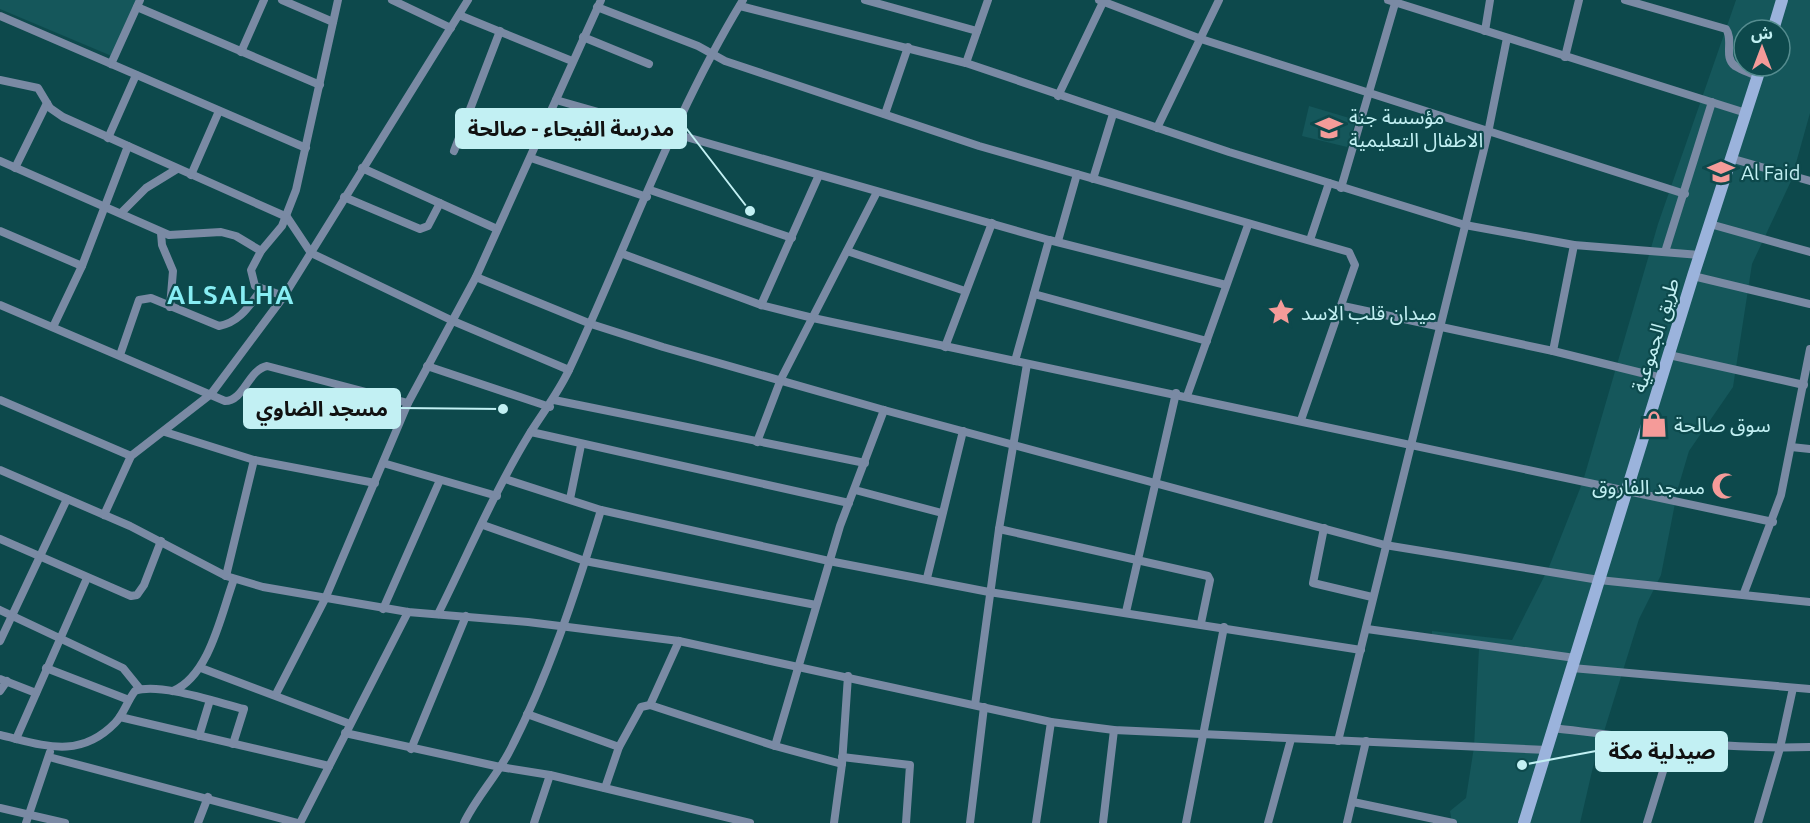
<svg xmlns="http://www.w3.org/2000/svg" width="1810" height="823" font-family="Ubuntu,'Noto Sans Arabic',sans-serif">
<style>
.built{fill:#15575b;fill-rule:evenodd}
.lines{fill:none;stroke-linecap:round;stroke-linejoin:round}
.minor{stroke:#7a8aa4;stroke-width:8}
.secondary{stroke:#9bb3dc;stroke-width:12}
.labels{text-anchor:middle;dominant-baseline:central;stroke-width:4.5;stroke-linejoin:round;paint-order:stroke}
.poi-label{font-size:20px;fill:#c2f0f3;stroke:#0d494c;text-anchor:start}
.street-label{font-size:20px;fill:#c2f0f3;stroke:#0d494c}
.district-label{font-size:26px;font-weight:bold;letter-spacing:1.5px;fill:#87edf3;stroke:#0d494c}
.leader{fill:none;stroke:#c2f0f3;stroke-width:2}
.callout-dot{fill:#c2f0f3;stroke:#0d494c;stroke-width:2}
.callout{fill:#c2f0f3;stroke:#c2f0f3;stroke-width:2}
.callout-label{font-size:21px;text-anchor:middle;font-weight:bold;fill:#111}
</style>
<rect width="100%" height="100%" fill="#0d494c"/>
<g class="built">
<path d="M0,0h138l-24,57 -114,-48z"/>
<path d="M1736,0h74v113l-19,68 -39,83 -19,123 -44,64 -11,37 -17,87 -22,44 -46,148 -13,56h-128l-2,-12 16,-13 8,-51 5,-99 -48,-6 1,-11 80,9 37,-73 34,-86 75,-257zM1744,30h36v36h-36z"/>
<path d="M1309,106l47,14 -9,27 -45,-11z"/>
</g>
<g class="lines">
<g class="minor">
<path d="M282,0l51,22"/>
<path d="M392,0l59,28"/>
<path d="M865,0l112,31"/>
<path d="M1099,0l102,39 484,155"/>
<path d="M1388,0l358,113"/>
<path d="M1625,0l101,29c8,11 -3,28 9,37 7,4 15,7 23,11"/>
<path d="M740,6l226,57 263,89 236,73 109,20 126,10"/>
<path d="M137,7l183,78"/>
<path d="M597,7l101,39 27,15 254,85 370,106 6,13 -54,155"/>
<path d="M459,15l113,46"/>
<path d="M0,16l306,132"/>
<path d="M1485,31l5,-31"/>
<path d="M583,37l66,27"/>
<path d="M241,52l23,-52"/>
<path d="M1565,57l14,-57"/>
<path d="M966,63l22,-63"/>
<path d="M111,64l29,-64"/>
<path d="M0,80l38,8 12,20 13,9 224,100 24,36 142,68 116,49"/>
<path d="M1058,96l46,-96"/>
<path d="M556,100l493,140 177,45"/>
<path d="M885,114l23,-67"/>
<path d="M1157,128l62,-128"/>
<path d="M108,138l28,-63"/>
<path d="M454,151l46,-120"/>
<path d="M531,158l116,39"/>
<path d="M1730,158l80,23"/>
<path d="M0,161l169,74 52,-3 15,4 25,15"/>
<path d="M15,168l32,-65"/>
<path d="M362,168l135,61"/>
<path d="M191,175l28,-64"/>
<path d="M1093,179l20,-65"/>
<path d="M1341,188l55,-188"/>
<path d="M650,190l142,48"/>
<path d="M344,197l76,32 8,-3 12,-23"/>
<path d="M121,213l25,-25 31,-19"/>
<path d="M1710,224l100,28"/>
<path d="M0,231l82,35"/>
<path d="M161,233l1,12 11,26 -3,36"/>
<path d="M1310,240l19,-57"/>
<path d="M1058,241l19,-67"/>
<path d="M847,251l118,40"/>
<path d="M1665,252l47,-150"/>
<path d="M623,254l138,51 52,13 960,204"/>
<path d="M1693,276l117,28"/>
<path d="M476,277l115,47 72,23 221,63 501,135 214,35 211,22"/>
<path d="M1034,294l173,47"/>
<path d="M284,296l-29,-10 -4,-16 10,-19 21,-25 14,-36 42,-190"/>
<path d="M0,305l225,96c19,0 23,-31 42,-35l141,37"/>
<path d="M761,305l58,-130"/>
<path d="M1343,306l210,45 109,27"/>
<path d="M53,327l29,-61 46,-120"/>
<path d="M945,347l47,-124"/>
<path d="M1553,351l21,-106"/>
<path d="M120,355l19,-55 12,-2 68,28c21,-4 30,-20 42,-36"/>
<path d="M1669,355l135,30"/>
<path d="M1015,361l34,-121"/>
<path d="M427,366l123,41"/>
<path d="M1187,396l61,-171"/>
<path d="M0,400l131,56"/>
<path d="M554,400l311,63"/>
<path d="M165,432l89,28 121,23"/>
<path d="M531,432l318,71"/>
<path d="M757,442l24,-63 96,-187"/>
<path d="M1791,447l19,2"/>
<path d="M383,463l114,33"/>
<path d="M0,470l130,56 96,50 37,11 145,25 120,10 151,19 372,81 63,8 433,20"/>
<path d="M505,479l96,31 228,51 160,31 372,58"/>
<path d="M855,490l87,23"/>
<path d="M570,499l11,-54"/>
<path d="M104,515l27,-59 80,-62 73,-98 184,-296"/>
<path d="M483,525l102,36 231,44"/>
<path d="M1324,528l-11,55 59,14"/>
<path d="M999,529l209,47 2,4 -9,43"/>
<path d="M0,539l131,57 6,-1 7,-10 17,-44"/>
<path d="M226,576l28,-116"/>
<path d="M927,578l36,-147"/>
<path d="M1744,593l37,-98 29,-146"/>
<path d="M383,609l57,-129"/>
<path d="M0,610l123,58 17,21"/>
<path d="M1126,612l50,-219"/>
<path d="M438,614c30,-60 57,-124 92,-181 14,-22 28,-40 39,-63 58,-123 103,-254 174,-370"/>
<path d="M1367,629l208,29"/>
<path d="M0,641l67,-142"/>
<path d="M46,668l83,32"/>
<path d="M201,668l149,56"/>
<path d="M1572,668l238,21"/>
<path d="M0,679l36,14"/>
<path d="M0,691l7,-10"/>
<path d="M173,691c37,-16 48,-77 61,-112"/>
<path d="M276,694l49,-95 83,-196 68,-126 125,-277"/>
<path d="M650,705l125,41 67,18"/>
<path d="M975,705l24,-176 28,-165"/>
<path d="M527,714l92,33"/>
<path d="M120,717l209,49"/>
<path d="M1553,728c85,10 171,22 257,19"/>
<path d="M345,733l155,34 50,8 200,48"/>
<path d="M0,735c43,10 79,25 115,-12 9,-9 12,-22 20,-32 24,-9 84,12 109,18l-11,35"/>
<path d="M199,736l11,-36"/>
<path d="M16,739l71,-161"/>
<path d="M1338,741l150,-608 19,-95"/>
<path d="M775,746l65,-220 44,-116"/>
<path d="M411,749l55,-133"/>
<path d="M49,757l249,66"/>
<path d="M842,757l68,8 -4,58"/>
<path d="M605,788l14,-41 22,-40 9,-2 29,-64"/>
<path d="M1353,802l100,21"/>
<path d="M0,808l65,15"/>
<path d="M26,823l24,-71"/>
<path d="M198,823l10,-26"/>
<path d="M300,823l108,-211"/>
<path d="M464,823c12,-25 31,-45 44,-69 40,-76 68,-162 93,-244"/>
<path d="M534,823l16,-48"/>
<path d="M834,823l8,-59 6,-88"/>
<path d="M970,823l14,-116"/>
<path d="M1036,823l15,-101"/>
<path d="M1103,823l11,-93"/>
<path d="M1186,823l38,-196"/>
<path d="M1268,823l23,-84"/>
<path d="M1347,823l19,-82"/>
<path d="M1647,823l25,-81"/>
<path d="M1758,823l22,-75 13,-60"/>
</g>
<g class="secondary">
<path d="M1773,30l9,-30"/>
<path d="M1524,823l169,-547 68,-210"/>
</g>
</g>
<defs>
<symbol id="school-bare" viewBox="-9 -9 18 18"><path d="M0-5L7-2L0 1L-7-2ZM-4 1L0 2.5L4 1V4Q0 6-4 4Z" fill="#f59b99" stroke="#0d494c" stroke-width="2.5" paint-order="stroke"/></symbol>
<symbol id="sight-bare" viewBox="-9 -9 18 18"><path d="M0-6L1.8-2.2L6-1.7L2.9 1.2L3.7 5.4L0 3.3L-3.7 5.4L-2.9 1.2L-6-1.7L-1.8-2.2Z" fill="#f59b99" stroke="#0d494c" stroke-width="2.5" paint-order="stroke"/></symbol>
<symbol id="shop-bare" viewBox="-9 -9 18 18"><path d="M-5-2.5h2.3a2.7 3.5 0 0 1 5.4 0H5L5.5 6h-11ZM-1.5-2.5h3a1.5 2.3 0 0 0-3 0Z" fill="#f59b99" stroke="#0d494c" stroke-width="2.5" paint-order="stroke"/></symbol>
<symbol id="mosque-bare" viewBox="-9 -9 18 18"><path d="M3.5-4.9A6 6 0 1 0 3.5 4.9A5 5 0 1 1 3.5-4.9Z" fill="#f59b99" stroke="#0d494c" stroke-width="2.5" paint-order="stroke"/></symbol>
</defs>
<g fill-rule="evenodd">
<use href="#school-bare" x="1310" y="109" width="38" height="38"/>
<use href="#school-bare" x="1702" y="153" width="38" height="38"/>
<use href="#sight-bare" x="1262" y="293" width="38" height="38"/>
<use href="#shop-bare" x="1635" y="405" width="38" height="38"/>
<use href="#mosque-bare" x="1706" y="467" width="38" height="38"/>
</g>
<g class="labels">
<g class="poi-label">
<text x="1349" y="116">مؤسسة جنة<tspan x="1349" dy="23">الاطفال التعليمية</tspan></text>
<text x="1741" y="172">Al Faid</text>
<text x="1301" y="312">ميدان قلب الاسد</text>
<text x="1674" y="424">سوق صالحة</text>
<text x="1705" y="486" text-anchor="end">مسجد الفاروق</text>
</g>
<g class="street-label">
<text transform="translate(1655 335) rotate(-73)">طريق الجموعية</text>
</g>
<g class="district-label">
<text x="231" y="294">ALSALHA</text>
</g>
</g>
<path class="leader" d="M750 211L686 128M503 409L400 408M1522 765L1596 751"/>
<g class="callout-dot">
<circle cx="750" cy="211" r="6"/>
<circle cx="503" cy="409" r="6"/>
<circle cx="1522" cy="765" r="6"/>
</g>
<g class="callout">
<rect x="456" y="109" width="230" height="39" rx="6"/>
<rect x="244" y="389" width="156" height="39" rx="6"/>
<rect x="1596" y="732" width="131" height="39" rx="6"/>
</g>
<g class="callout-label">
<text x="571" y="136">مدرسة الفيحاء - صالحة</text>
<text x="322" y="416">مسجد الضاوي</text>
<text x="1662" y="759">صيدلية مكة</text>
</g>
<g transform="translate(1762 48)"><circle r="28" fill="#0d494c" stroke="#558c8f" stroke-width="1.5"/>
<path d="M0-4.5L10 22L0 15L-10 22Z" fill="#f59b99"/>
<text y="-9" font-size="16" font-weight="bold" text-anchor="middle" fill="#c2f0f3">ش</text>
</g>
</svg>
